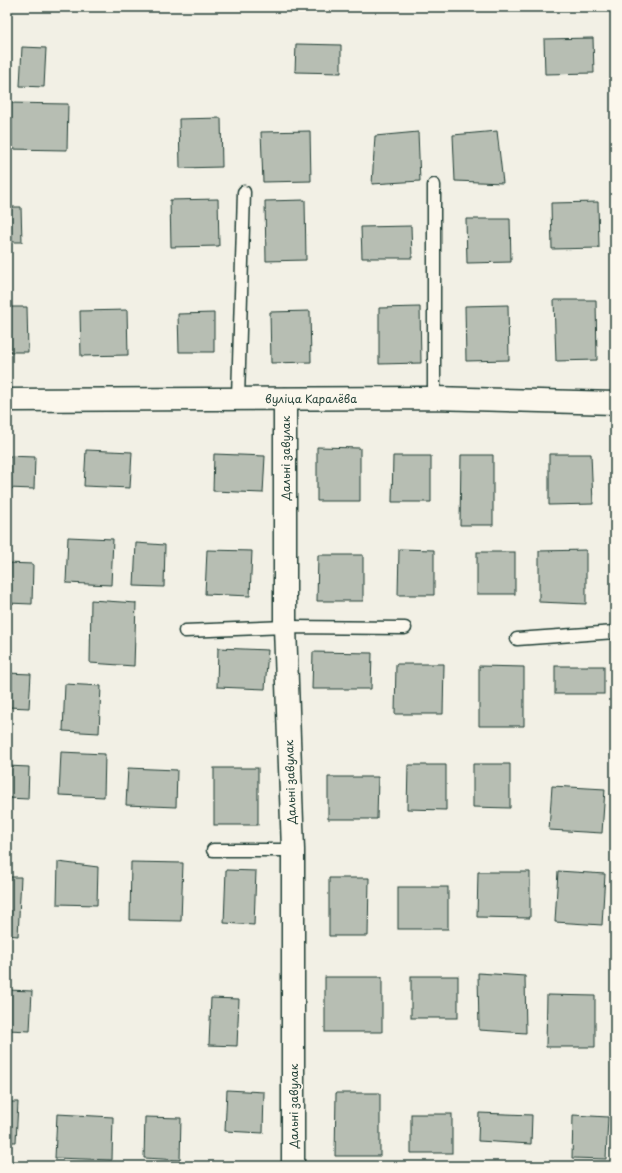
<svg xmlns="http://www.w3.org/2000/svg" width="622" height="1173" font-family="'Playpen Sans',sans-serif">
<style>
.building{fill:#b7beb3;stroke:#1f3d34}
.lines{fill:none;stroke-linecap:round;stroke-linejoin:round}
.lane-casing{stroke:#1f3d34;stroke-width:15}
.street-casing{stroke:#1f3d34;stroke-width:25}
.secondary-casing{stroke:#1f3d34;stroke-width:25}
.lane{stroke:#fbf7ec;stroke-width:12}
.street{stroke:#fbf7ec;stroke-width:22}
.secondary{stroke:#fbf7ec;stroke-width:22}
.labels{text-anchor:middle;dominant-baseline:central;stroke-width:3.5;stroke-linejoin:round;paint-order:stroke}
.street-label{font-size:11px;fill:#1f3d34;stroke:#fbf7ec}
</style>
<rect width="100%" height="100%" fill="#f2f0e5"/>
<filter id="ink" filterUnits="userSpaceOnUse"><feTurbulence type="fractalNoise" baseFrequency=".025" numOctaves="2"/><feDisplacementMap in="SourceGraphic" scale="8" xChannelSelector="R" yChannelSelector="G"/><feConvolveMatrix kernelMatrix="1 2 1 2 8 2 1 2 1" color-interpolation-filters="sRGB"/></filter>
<g filter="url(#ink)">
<g class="building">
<path d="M593,38l1,35 -49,1 -1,-35z"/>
<path d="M296,44l45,1v28l-46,-1z"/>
<path d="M22,47l24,1 -2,39 -24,-1z"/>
<path d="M7,103l61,1 -1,46 -60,-1z"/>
<path d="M221,118l1,49 -42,1 -1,-49z"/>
<path d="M310,131l1,50 -48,1 -2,-50z"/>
<path d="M497,131l6,52 -48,-2 -2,-46z"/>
<path d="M418,132l2,49 -48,3 3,-48z"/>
<path d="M218,199l1,47 -48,1 -1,-47z"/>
<path d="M305,200l1,60 -40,1 -1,-60z"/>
<path d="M598,202l1,46 -47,1 -1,-46z"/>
<path d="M7,207h14l1,35h-15z"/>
<path d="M466,219h44l1,43 -44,1z"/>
<path d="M411,226l1,32h-50l-1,-31z"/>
<path d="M554,300h42l1,60 -41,1z"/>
<path d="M508,305l1,55 -43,1 -1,-55z"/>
<path d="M7,307h20l1,45h-21z"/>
<path d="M420,307l1,56 -42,1v-56z"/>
<path d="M127,310l1,45 -47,1 -1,-45z"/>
<path d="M310,311l1,51 -40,1 -1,-51z"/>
<path d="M214,313v39h-35l-1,-38z"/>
<path d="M317,447l43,1v53h-43z"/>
<path d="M86,450l46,2 -2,36 -46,-2z"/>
<path d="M214,454l51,2 -2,37 -50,-2z"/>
<path d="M549,454h42l2,50 -44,1z"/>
<path d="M461,455h32v70h-33z"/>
<path d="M7,456l28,1 -1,32 -27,-1z"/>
<path d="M393,456h38v46h-39z"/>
<path d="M68,537l45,2 -2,46 -45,-2z"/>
<path d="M136,543l29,2 -1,42 -30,-1z"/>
<path d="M399,549l35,1v45h-36z"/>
<path d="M207,550l45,1 -2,45 -45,-2z"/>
<path d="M586,550v54l-47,-2v-51z"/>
<rect x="477" y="552" width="38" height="42"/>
<path d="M318,555h45v46h-46z"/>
<path d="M7,563l26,1 -1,40 -25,-1z"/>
<path d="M91,600l45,3 -2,63 -44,-3z"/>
<path d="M218,648l50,2 -3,39 -48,-2z"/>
<path d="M313,652l59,1 -1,36h-59z"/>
<path d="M396,664h48l-1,50h-48z"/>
<path d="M479,666l45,1v59h-45z"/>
<rect x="555" y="666" width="49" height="28"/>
<path d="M7,673l24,1 -2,34 -22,-1z"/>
<path d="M65,684l36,2 -2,47 -36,-2z"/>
<path d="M61,752l44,2 -1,43 -45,-2z"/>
<path d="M473,764h37v44l-37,-1z"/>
<path d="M408,765h38v45l-39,-1z"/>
<path d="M7,766l22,1 -1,32 -21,-1z"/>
<path d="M128,768l49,2 -1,37 -50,-2z"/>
<rect x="214" y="768" width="44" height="57"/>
<path d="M328,777h50l-1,42h-49z"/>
<path d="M552,786l53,3 -3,44 -53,-3z"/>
<path d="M58,862l40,5 -1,38 -40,-1z"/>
<path d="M131,862l52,1 -2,58 -51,-1z"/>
<path d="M226,870l30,1 -2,54 -30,-2z"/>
<path d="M558,871l47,3 -3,51 -47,-3z"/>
<path d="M478,872h52v46l-53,-1z"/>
<path d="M7,877h14l-3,59 -11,-1z"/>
<path d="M329,878h40l-1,58h-39z"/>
<rect x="398" y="887" width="50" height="42"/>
<path d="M478,973l47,3 1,57 -47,-3z"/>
<rect x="411" y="976" width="47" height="42"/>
<rect x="325" y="977" width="57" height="55"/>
<path d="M7,990l25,1 -2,40 -23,-1z"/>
<path d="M547,995l48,1v51h-49z"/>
<path d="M211,998l28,1 -2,47 -28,-1z"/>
<path d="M227,1090l37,2 -1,41 -38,-2z"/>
<path d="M336,1093h44v63h-45z"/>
<path d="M7,1102h11l-2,40h-9z"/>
<path d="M479,1113l53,2 -1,29 -53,-3z"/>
<path d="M57,1114l56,3 -1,43 -57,-2z"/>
<rect x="411" y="1114" width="41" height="39"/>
<path d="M573,1115l35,2 -2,42 -34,-1z"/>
<path d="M145,1117l36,1 -1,42 -36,-2z"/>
</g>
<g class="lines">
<defs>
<g id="lane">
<path d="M434,185v213"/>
<path d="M238,398l6,-206"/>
<path d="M185,631l100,-4 120,1"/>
<path d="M517,639l98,-7"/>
<path d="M213,850h80"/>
</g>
<path id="street" d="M285,399v228l8,223v316"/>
<path id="secondary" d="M7,400l427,-2 181,5"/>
</defs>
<use href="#lane" class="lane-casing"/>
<use href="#street" class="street-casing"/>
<use href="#secondary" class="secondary-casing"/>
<use href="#lane" class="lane"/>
<use href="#street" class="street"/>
<use href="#secondary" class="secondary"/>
</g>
</g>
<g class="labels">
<g class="street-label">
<text x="311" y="398">вуліца Каралёва</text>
<text transform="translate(285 458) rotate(-90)">Дальні завулак</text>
<text transform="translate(290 782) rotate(-92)">Дальні завулак</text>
<text transform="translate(293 1106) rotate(-90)">Дальні завулак</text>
</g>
</g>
<rect width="622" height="1173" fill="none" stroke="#fbf7ec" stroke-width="24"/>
<rect x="12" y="12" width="598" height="1149" fill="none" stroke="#1f3d34" stroke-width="1.5" filter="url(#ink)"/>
</svg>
